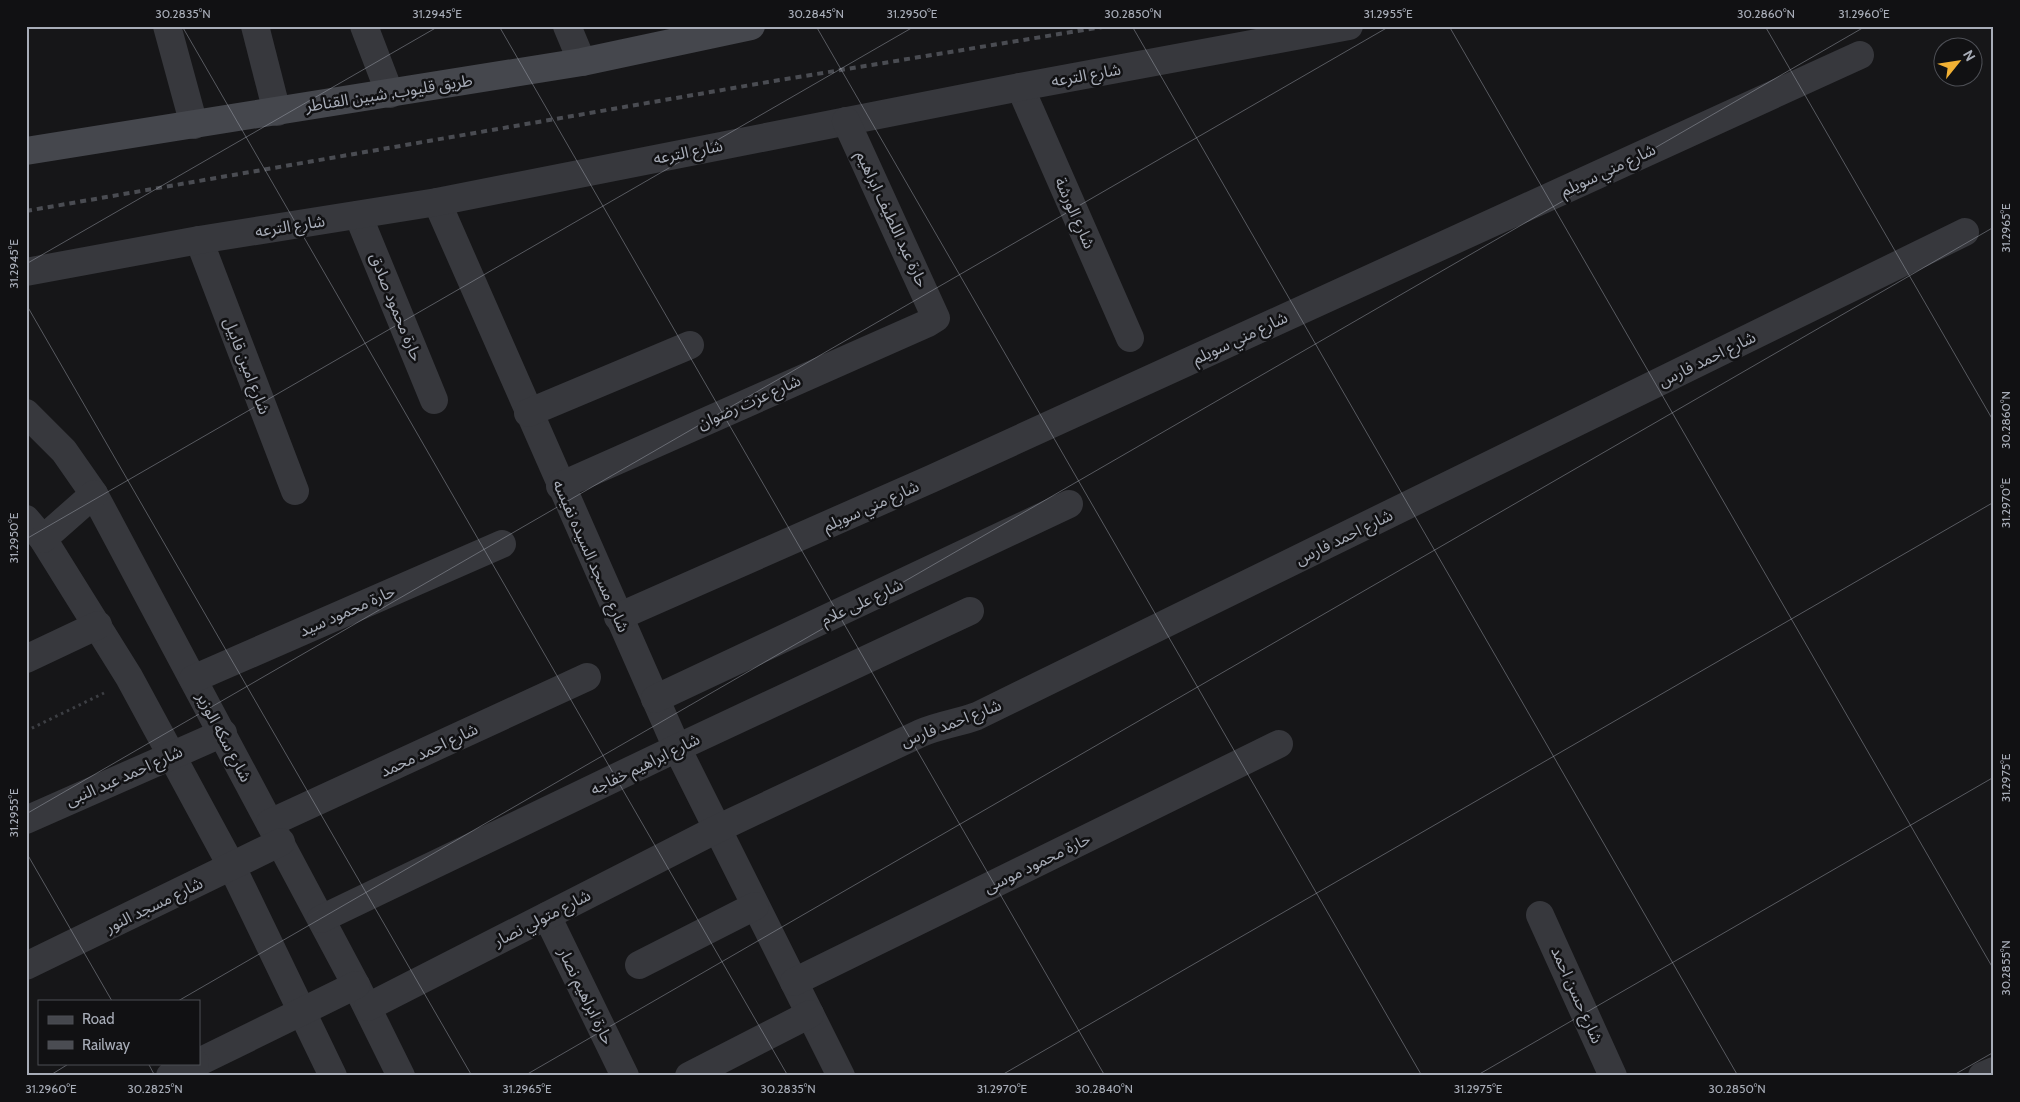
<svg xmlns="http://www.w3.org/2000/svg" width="2020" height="1102" font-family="Cabin,'Noto Sans Arabic',sans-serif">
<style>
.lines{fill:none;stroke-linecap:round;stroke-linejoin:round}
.path{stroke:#3d3f44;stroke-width:3;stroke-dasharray:2.5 4;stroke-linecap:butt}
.minor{stroke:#37383d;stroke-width:28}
.secondary{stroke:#45474d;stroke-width:28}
.rail{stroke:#4a4c52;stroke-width:4;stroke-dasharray:6 5;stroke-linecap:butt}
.ticks{fill:none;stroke:#a8adb8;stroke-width:1;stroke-opacity:0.45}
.labels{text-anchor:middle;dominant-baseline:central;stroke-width:5;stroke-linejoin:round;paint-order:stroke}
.street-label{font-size:16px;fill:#a8adb8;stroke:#111113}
.neatline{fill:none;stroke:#a8adb8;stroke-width:2}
.ticks-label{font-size:12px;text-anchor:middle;fill:#a8adb8}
</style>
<rect width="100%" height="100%" fill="#161618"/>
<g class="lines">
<path class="path" d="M26,731l78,-38"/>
<g class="minor">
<path d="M167,26l27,99"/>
<path d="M255,26l22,86"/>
<path d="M364,26l26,68"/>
<path d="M567,26l15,36"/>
<path d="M1020,87l110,251"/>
<path d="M437,202l240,546 164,328"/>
<path d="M358,215l76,185"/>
<path d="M199,240l96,251"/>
<path d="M26,272l173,-32 238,-38 583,-115 329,-61"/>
<path d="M26,413l38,38 30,43 262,491 45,91"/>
<path d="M528,413l162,-68"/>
<path d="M560,486l368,-163 8,-5 -90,-197"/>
<path d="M26,519l17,20 86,138 103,190 101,209"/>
<path d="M43,539l51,-45"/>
<path d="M618,617l313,-138 929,-424"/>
<path d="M26,659l72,-34"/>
<path d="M193,679l309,-135"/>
<path d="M655,699l414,-195"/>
<path d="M26,820l197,-87"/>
<path d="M270,823l317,-146"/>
<path d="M1540,915l73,161"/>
<path d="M547,916l78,160"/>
<path d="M321,919l356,-171 293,-137"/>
<path d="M639,965l116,-59"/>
<path d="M26,966l255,-124"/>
<path d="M794,982l485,-238"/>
<path d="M368,1007l349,-178 204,-96c18,-8 37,-10 56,-17l988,-484"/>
<path d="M199,1062l157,-77"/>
<path d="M170,1076l25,-13"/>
<path d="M689,1076l121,-62"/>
<path d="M1982,1076l12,-5"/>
</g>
<path class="secondary" d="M26,151l556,-89 169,-36"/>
<path class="rail" d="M26,211l742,-129 340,-56"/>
</g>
<path class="ticks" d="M182,26l606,1050M499,26l606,1050M816,26l606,1050M1132,26l606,1050M1449,26l545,944M1765,26l229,396M26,264l413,-238M26,304l446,772M26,539l889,-513M26,814l1364,-788M26,852l86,149M178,1001l1688,-975M148,1063l7,13M49,1076l21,-13M524,1076l1470,-849M1000,1076l994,-574M1476,1076l518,-299M1952,1076l42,-24"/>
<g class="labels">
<g class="street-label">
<text transform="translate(1086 75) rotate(-10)">شارع الترعه</text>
<text transform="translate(389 93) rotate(-9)">طريق قليوب, شبين القناطر</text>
<text transform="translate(688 152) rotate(-11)">شارع الترعه</text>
<text transform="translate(1608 170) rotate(-25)">شارع مني سويلم</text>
<text transform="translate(1075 213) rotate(66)">شارع الورشة</text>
<text transform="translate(892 219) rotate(65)">حارة عبد اللطيف ابراهيم</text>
<text transform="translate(290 226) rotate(-9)">شارع الترعه</text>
<text transform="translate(396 307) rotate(68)">حارة محمود صادق</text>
<text transform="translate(1240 338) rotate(-25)">شارع مني سويلم</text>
<text transform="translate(1707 359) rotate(-26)">شارع احمد فارس</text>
<text transform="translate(247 366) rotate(69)">شارع امين قابيل</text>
<text transform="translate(749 402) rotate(-24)">شارع عزت رضوان</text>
<text transform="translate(871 506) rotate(-24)">شارع مني سويلم</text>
<text transform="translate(1344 537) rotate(-26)">شارع احمد فارس</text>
<text transform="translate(591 556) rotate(66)">شارع مسجد السيده نفيسه</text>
<text transform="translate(862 602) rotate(-25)">شارع على علام</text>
<text transform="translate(347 611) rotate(-24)">حارة محمود سيد</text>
<text transform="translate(951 723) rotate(-21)">شارع احمد فارس</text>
<text transform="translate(224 737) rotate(62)">شارع سكه الوزير</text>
<text transform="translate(429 750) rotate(-25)">شارع احمد محمد</text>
<text transform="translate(645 764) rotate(-26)">شارع ابراهيم خفاجه</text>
<text transform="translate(124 776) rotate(-24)">شارع احمد عبد النبى</text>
<text transform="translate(1037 863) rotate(-26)">حارة محمود موسى</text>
<text transform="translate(154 905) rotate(-26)">شارع مسجد النور</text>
<text transform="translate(542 918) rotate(-27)">شارع متولي نصار</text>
<text transform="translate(1577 995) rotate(66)">شارع حسن احمد</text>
<text transform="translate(586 996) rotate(64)">حارة ابراهيم نصار</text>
</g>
</g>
<rect width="2020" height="1102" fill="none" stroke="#111113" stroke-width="55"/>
<rect x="38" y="1000" width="162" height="65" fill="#111113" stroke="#4d4f55"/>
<rect x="48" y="1016" width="25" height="8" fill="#45474d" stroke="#4d4f55"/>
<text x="82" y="1024" font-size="15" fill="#a8adb8">Road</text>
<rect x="48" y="1041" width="25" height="8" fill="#4a4c52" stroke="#4d4f55"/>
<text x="82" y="1050" font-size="15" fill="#a8adb8">Railway</text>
<g transform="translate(1958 62) rotate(60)"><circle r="24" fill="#111113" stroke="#4d4f55"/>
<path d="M0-4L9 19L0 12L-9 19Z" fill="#f2b134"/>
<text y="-8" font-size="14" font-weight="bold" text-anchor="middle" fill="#a8adb8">N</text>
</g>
<rect x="28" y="28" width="1964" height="1046" class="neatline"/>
<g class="ticks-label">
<text x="183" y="18">30.2835°N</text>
<text x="437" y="18">31.2945°E</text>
<text x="816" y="18">30.2845°N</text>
<text x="912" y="18">31.2950°E</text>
<text x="1133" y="18">30.2850°N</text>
<text x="1388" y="18">31.2955°E</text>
<text x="1766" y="18">30.2860°N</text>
<text x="1864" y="18">31.2960°E</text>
<text transform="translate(2006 228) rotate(-90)" y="4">31.2965°E</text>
<text transform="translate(14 264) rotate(-90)" y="4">31.2945°E</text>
<text transform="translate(2006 420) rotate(-90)" y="4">30.2860°N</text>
<text transform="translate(2006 503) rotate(-90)" y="4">31.2970°E</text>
<text transform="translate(14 538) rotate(-90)" y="4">31.2950°E</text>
<text transform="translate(2006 778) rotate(-90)" y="4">31.2975°E</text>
<text transform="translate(14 813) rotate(-90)" y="4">31.2955°E</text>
<text transform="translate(2006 968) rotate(-90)" y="4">30.2855°N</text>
<text x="51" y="1093">31.2960°E</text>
<text x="155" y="1093">30.2825°N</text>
<text x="527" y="1093">31.2965°E</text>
<text x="788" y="1093">30.2835°N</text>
<text x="1002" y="1093">31.2970°E</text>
<text x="1104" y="1093">30.2840°N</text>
<text x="1478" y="1093">31.2975°E</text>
<text x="1737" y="1093">30.2850°N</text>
</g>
</svg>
